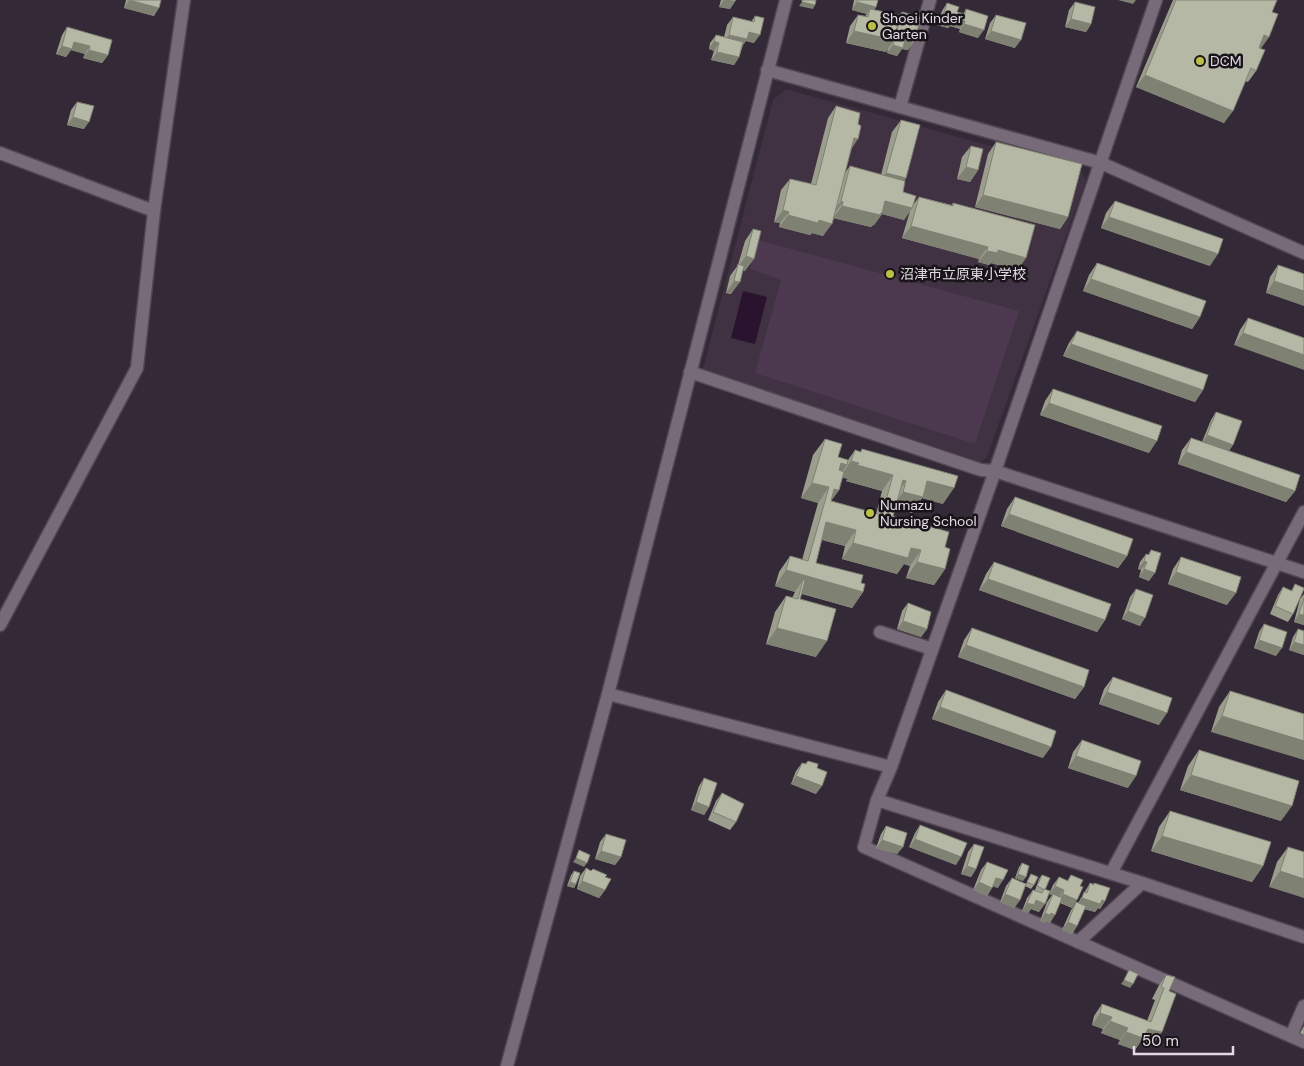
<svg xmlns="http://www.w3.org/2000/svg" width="1304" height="1066" font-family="'DM Sans','Noto Sans JP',sans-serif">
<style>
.built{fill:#403143}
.grass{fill:#4c394f}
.water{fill:#2a132e}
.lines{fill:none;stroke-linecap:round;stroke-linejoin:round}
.minor-casing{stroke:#4f4650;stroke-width:15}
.minor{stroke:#776a79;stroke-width:12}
.wall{fill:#9c9e8d;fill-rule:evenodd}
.shaded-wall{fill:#7f8173}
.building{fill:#b5b8a4;stroke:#7f8173}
.poi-dot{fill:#b9c046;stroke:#19141a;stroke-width:2}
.labels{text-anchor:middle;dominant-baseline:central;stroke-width:5;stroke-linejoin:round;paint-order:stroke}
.poi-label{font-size:14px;fill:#e2dae3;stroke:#19141a;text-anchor:start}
</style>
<rect width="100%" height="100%" fill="#342936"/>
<path class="built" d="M786,89l295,82 5,9 -99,277 -6,5 -278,-93 70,-269z"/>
<path class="grass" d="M758,240l261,71 -44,133 -220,-71 26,-93 -31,-11z"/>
<path class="water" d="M743,291l24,6 -12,47 -24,-6z"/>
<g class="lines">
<defs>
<g id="minor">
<path d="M1156,0l-161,471 -104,296 -14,33 -13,47 440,195"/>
<path d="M767,70l334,93 203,90"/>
<path d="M900,107l30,-107"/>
<path d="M0,153l154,58"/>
<path d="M690,372l291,98 14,1 309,101"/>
<path d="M0,625l137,-257 17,-157 30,-211"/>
<path d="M880,632l52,17"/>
<path d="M608,694l283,73"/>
<path d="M877,800l265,83 162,54"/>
<path d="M1111,873l193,-361"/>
<path d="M1078,942l64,-59"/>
<path d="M1291,1036l13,-30"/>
<path d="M507,1066l101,-372 178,-694"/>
</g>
</defs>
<use href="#minor" class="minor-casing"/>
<use href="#minor" class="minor"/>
</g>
<g class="wall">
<path d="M126,0h35l-7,16 -30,-8z"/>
<path d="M721,0h15l-6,9 -11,-2z"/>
<path d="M854,0h24l-2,7 -2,3 25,5 3,-3 12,30 -6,8 -6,-1 -5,7 -10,-3 1,-4 -2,3 -40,-9 4,-17 8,-11 7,1 2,-2 -15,-4z"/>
<path d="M1173,0h104l-5,12 -3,25 -8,11 -5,23 -8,11 -3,-1 -21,42 -88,-36z"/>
<path d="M1075,2l16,22 -5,8 -21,-5 4,-17z"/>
<path d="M947,3l10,9 6,2 3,-5 12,29 -19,-6 1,-3 -10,-3 -2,2 -11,-3 5,-14z"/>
<path d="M996,15l19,33 -30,-9 5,-16z"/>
<path d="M755,16l-1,27 -8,-2 -3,4 -4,12 -5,8 -23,-5 3,-9 -5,-2 1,-6 6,-8 8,2 3,-12 6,-8 18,5z"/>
<path d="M67,27l41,28 -6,8 -19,-5 2,-4 -14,-4 -5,7 -10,-3 6,-19z"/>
<path d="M77,102l7,27 -17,-4 4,-15z"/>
<path d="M836,106l15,43 -7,25 6,-8 31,9 11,-43 9,-12 5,58 -2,3 -1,11 10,13 6,-8 33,8 1,-2 65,67 -27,-7 -2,2 -11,-3 1,-3 -77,-21 8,-27 -6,9 -22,-6 -8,11h-1l-2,2 -38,-9 -10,18 -11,-3 -2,2 -31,-8 1,-4 -6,-1 7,-32 9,-11 21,5 17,-66z"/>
<path d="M996,142l72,75 -8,12 -85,-22 13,-53z"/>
<path d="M971,146l7,24 -8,12 -13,-3 5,-22z"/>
<path d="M1115,201l95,65 -109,-38 5,-15z"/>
<path d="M753,229l-8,42 -2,-1 -12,24 -5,-1 4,-17 8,-11 7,-24z"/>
<path d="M1097,263l103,54 -8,12 -109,-38 6,-16z"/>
<path d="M1278,265l26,9 -38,19 4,-16z"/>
<path d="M1248,318l56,20 -70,7 6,-15z"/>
<path d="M1077,331l126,59 -8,12 -132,-46 6,-13z"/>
<path d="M1053,389l96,64 -109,-38 5,-14z"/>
<path d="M1216,412l13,39 66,40 -9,11 -108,-38 4,-14 9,-12 11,4 9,-22z"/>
<path d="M825,439l13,18 10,3 7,-10 5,2 2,-3 81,55 -21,-6 -10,15 -17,-5 -2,8 52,31v22l-11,16 -28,-7 4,-12 -6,-2 -7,10 -55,-15 3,-13 -23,-6 -6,23 45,20 2,9 -11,16 -50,-14 -2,5 16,58 -50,-13 9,-32 11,-16 6,2 3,-6 -20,-6 4,-14 11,-16 12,4 16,-57 -17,-5 12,-43zM842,477l6,2 -2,2 36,10 -6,23 -45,-13 8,-11z"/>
<path d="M1015,497l112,59 -9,12 -117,-42 6,-17z"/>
<path d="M1151,550l-2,31 -10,-4 2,-7 -3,-1 2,-7 6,-8 2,1z"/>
<path d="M1181,557l46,48 -59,-21 5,-15z"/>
<path d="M994,562l111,58 -8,12 -118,-42 7,-16z"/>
<path d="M1295,584l-2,30 -5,8 -18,-8 8,-19 5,-8 8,4z"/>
<path d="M1136,589l4,37 -18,-7 8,-22z"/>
<path d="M1304,594v31l-10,-3 6,-23z"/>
<path d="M908,603l19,26 -6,8 -24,-8 5,-18z"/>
<path d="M1264,624l12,32 -22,-8 5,-16z"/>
<path d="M972,628l112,59 -9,12 -117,-42 6,-17z"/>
<path d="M1298,629l6,2v24l-15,-5 4,-13z"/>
<path d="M1113,677l46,48 -60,-21 5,-15z"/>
<path d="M946,690l97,68 -111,-39 6,-17z"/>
<path d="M1230,691l74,23 -93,18 8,-25z"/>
<path d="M1082,740l46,48 -60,-20 5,-16z"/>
<path d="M1199,750l82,71 -101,-31 8,-24z"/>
<path d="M808,761l8,33 -25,-10 5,-13 6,-8 3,1z"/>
<path d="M704,778l5,29 -5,8 -13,-5 8,-24z"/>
<path d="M722,793l14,29 -6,8 -22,-10 8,-19z"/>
<path d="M1170,811l93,55 -11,16 -101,-31 8,-24z"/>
<path d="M920,825l36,40 -47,-18 6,-14z"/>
<path d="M886,826l17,21 -6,7 -21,-6 5,-14z"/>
<path d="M606,834l15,23 -6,8 -20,-6 5,-17z"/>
<path d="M974,844l2,25 -5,8 -10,-3 7,-22z"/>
<path d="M1288,847l16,5 -35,35 8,-25z"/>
<path d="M987,862l11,26 -5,-2 -6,10 -14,-6 8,-20z"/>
<path d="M1022,863l1,18 -8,-3 4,-11z"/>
<path d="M586,868l5,3 14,19 -6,8 -22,-9 3,-13z"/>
<path d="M574,871l2,13 -2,4 -7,-2 4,-11z"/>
<path d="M1031,874l3,11 -3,4 -6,-3 -5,14 -6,8 -14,-6 6,-16 6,-8 14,6z"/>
<path d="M1042,875l3,14 -6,23 -8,-3 -3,4 -6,-2 5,-13 6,-8h2l4,-11z"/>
<path d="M1071,875l1,33 -12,-5 -10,20 -4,-2 -1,2 -5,-2 7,-19 5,-7 -3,-1 4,-9 6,-8 8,4z"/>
<path d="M1090,883l3,1 1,-1 11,18 -5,8 -2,-1 -3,4 -11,-3 -7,17 -5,8 -10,-4 9,-20 5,-8 2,1z"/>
<path d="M1166,975l3,16 -16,53 -12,-3 -6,9 -17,-6 2,-4 -19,-7 2,-4 -11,-4 2,-9 8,-12 45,17 8,-21 -3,-1 6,-12z"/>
<path d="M1304,1026v9l-4,-2z"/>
</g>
<g class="shaded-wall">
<path d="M129,0l30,8 -5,8 -30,-8z"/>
<path d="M724,0h5l6,1 -5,8 -11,-2z"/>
<path d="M1118,0h18l-3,4z"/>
<path d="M802,2l13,3 -2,4 -14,-3z"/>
<path d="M857,2l19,5 -5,8 -1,-6 -3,5 -15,-4z"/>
<path d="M943,17l11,1 11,3 -5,8 -10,-3 -2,2 -11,-3z"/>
<path d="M1071,19l20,5 -5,8 -21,-5z"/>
<path d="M964,24l20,6 -6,8 -19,-6z"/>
<path d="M854,31l40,9 -8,12 -40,-9z"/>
<path d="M991,31l30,9 -6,8 -30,-9z"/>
<path d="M749,32l11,3 -6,8 -8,-2 -5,6 -18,-4 6,-8z"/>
<path d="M1264,35l5,2 -8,11 -5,-2z"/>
<path d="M905,40l9,2 -6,8 -6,-1 -5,7 -10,-3 6,-8z"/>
<path d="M714,41l5,2 -5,8 -5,-2z"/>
<path d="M74,42l16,4 -5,8 -14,-4 -5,7 -10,-3 6,-8z"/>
<path d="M89,50l19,5 -6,8 -19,-5z"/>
<path d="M717,52l22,5 -5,8 -23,-5z"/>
<path d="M1145,75l88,36 -9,12 -88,-36z"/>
<path d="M73,117l16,5 -5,7 -17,-4z"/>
<path d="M854,138l4,1 -8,12z"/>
<path d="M966,167l12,3 -8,12 -13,-3z"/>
<path d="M886,173l20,5 -8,12 -20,-5z"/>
<path d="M983,195l85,22 -8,12 -85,-22z"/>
<path d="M841,201l2,1 -9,12 -2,-1z"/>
<path d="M885,201l27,7 -8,12 -22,-6 -8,11h-1l-2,2 -38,-9 9,-12z"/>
<path d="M783,210l6,2 -9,11 -6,-1z"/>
<path d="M788,215l31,5 13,4 -9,12 -11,-3 -2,2 -31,-8z"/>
<path d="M1109,217l109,37 -8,12 -109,-38z"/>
<path d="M911,226l77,21 -9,12 -77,-21z"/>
<path d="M998,250l28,8 -8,12 -27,-7 -2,2 -11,-3 9,-11z"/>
<path d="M746,256l8,3 -9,12 -8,-3z"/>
<path d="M1091,279l109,38 -8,12 -109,-38z"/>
<path d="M734,281l6,1 -9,12 -5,-1z"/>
<path d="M1274,281l30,10v15l-38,-13z"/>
<path d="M1243,333l61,22v15l-70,-25z"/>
<path d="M1071,344l132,46 -8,12 -132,-46z"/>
<path d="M1049,403l108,38 -8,12 -109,-38z"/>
<path d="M1207,435l26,10 -5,8 -26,-10z"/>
<path d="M1186,452l109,39 -9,11 -108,-38z"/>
<path d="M851,461l8,2 34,12 -11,16 -36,-10 2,-2 -8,-2z"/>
<path d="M841,463l6,2 -11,15z"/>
<path d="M903,480l3,1 -11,15z"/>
<path d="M927,481l27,7 -11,16 -21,-6 -10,15 -20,-6 11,-15z"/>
<path d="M812,483l17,4 -11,16 -17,-5z"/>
<path d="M834,489l5,1 -12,16z"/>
<path d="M1009,514l118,42 -9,12 -117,-42z"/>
<path d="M826,522l30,8 -11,16 -30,-8z"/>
<path d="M853,543l58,5 10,2 -11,16 -6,-2 -7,10 -55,-15z"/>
<path d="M1144,561l3,1 -6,8 -3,-1z"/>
<path d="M917,562l28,7 -11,16 -28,-7z"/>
<path d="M1144,569l11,4 -6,8 -10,-4z"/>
<path d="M786,570l77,22 -11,16 -52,-15 3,-13 -8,12 -20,-6z"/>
<path d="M1176,572l60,21 -9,12 -59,-21z"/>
<path d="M988,579l117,41 -8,12 -118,-42z"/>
<path d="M1128,611l17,7 -5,8 -18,-7z"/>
<path d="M1299,614l5,1v10l-10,-3z"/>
<path d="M903,621l24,8 -6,8 -24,-8z"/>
<path d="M777,628l50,13 -11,16 -50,-13z"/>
<path d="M1259,640l23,8 -6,8 -22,-8z"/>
<path d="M1294,642l10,3v10l-15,-5z"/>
<path d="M966,645l118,42 -9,12 -117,-42z"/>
<path d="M1107,692l60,21 -8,12 -60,-21z"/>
<path d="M940,707l111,40 -8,11 -111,-39z"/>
<path d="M1222,716l82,25v19l-93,-28z"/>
<path d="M1076,756l60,20 -8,12 -60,-20z"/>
<path d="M1191,775l101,31 -11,15 -101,-31z"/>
<path d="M796,776l26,10 -6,8 -25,-10z"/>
<path d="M696,802l13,5 -5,8 -13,-5z"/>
<path d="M1162,836l101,30 -11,16 -101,-31z"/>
<path d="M915,839l46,18 -5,8 -47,-18z"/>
<path d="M882,840l21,7 -6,7 -21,-6z"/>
<path d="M601,851l20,6 -6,8 -20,-6z"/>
<path d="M576,858l11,5 -3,4 -11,-5z"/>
<path d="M967,866l9,3 -5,8 -10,-3z"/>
<path d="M1280,871l24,8v19l-35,-11z"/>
<path d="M1018,874l8,3 -3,4 -8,-3z"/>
<path d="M996,878l7,2 -5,8 -7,-2z"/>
<path d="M582,881l23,9 -6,8 -22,-9z"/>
<path d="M570,882l6,2 -2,4 -7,-2z"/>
<path d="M979,882l13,6 -5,8 -14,-6z"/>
<path d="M1055,886l9,4 -5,8 -10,-4z"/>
<path d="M1005,894l15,6 -6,8 -14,-6z"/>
<path d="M1063,894l14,6 -5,8 -15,-7z"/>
<path d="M1082,898l20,2 3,1 -5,8 -2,-1 -3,4 -19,-6z"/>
<path d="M1036,900l9,4 -6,8 -8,-3 -3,4 -6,-2 5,-8z"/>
<path d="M1045,913h6l4,2 -5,8 -4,-2 -1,2 -5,-2z"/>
<path d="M1068,922l9,4 -5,8 -10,-4z"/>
<path d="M1124,980l9,4 -3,4 -9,-4z"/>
<path d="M1100,1013l12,4 -9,12 -11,-4z"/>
<path d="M1110,1021l18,7 -8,12 -19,-7z"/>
<path d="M1148,1029l14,3 -9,12 -12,-3 -6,9 -17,-6 8,-12z"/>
</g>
<g class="building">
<path d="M129,0h32l-2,8z"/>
<path d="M802,0h14l-1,5 -13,-3z"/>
<path d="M858,0h20l-2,7 -19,-5z"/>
<path d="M1176,0h101l-5,12 6,2 -9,23 -5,-2 -5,13 6,2 -9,21 -5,-3 -18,43 -88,-36z"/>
<path d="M1075,2l20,5 -4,17 -20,-5z"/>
<path d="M947,3l12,4 -2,5 8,2 1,-5 22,7 -4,14 -20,-6 1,-3 -11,-3 -1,2 -10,-3z"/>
<path d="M870,9l30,6 -6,25 -40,-9 4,-16 10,2z"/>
<path d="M902,12l19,5 -7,25 -9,-2 -2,8 -10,-3z"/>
<path d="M996,15l30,8 -5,17 -30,-9z"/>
<path d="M755,16l9,2 -4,17 -11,-3 -2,7 -18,-4 4,-18 21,5z"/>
<path d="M67,27l45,13 -4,15 -19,-5 1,-4 -16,-4 -2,7 -10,-3z"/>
<path d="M716,35l27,7 -4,15 -22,-5 2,-9 -5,-2z"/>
<path d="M77,102l17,4 -5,16 -16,-5z"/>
<path d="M836,106l24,7 -2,11 3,2 -3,13 -4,-1 -22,86 -13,-4 -1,3 -30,-8 1,-3 -6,-2 7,-31 26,6z"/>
<path d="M901,120l19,5 -14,53 -20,-5z"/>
<path d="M996,142l86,22 -14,53 -85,-22z"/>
<path d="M971,146l12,3 -5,21 -12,-3z"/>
<path d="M850,166l55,15 -2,11 13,4 -4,12 -27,-7 -3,12h-1l-1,2 -38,-9 1,-4 -2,-1z"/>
<path d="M919,197l34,9v-3l82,22 -9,33 -28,-8v3l-11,-2 1,-4 -77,-21z"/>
<path d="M1115,201l108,38 -5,15 -109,-37z"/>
<path d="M753,229l8,2 -7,28 -8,-3z"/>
<path d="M1097,263l109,38 -6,16 -109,-38z"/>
<path d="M738,264l6,2 -4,16 -6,-1z"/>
<path d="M1278,265l26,9v17l-30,-10z"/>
<path d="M1248,318l56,20v17l-61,-22z"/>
<path d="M1077,331l131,44 -5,15 -132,-46z"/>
<path d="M1053,389l109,37 -5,15 -108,-38z"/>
<path d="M1216,412l26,9 -9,24 -26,-10z"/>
<path d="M1191,438l109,37 -5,16 -109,-39z"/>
<path d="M825,439l17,5 -4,13 10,3 -1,5 -6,-2 -2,7 5,2 -5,18 -5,-1 -3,12 51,14 11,-40 -36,-10 2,-2 -8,-2 4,-11 6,2 1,-3 96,27 -4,12 -27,-7 -4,16 -20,-5 3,-11 -3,-1 -10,36 56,16 -4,15 5,2 -5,20 -28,-7 4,-12 -10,-2 -3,10 -55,-15 3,-13 -30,-8 -10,41 47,12 -2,8 4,1 -2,8 -77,-22 4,-14 18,5 21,-74 -17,-4z"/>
<path d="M1015,497l118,42 -6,17 -118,-42z"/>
<path d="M1151,550l10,3 -6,20 -11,-4 3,-7 -3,-1 2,-7 3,1z"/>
<path d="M1181,557l60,20 -5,16 -60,-21z"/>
<path d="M994,562l117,42 -6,16 -117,-41z"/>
<path d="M803,580l2,1 -5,18 36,10 -9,32 -50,-13 9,-32 12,3z"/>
<path d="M1295,584l9,4v1l-11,25 -18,-8 8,-19 9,4z"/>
<path d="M1136,589l17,6 -8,23 -17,-7z"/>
<path d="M1304,598v17l-5,-1z"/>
<path d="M908,603l23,9 -4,17 -24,-8z"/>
<path d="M1264,624l23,8 -5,16 -23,-8z"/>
<path d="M972,628l117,42 -5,17 -118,-42z"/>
<path d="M1298,629l6,2v14l-10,-3z"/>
<path d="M1113,677l59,21 -5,15 -60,-21z"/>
<path d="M946,690l110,41 -5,16 -111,-40z"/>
<path d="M1230,691l74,23v27l-82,-25z"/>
<path d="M1082,740l59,21 -5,15 -60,-20z"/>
<path d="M1199,750l100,31 -7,25 -101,-31z"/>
<path d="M808,761l10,3 -1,4 10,4 -5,14 -26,-10 6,-13 4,1z"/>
<path d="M704,778l13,5 -8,24 -13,-5z"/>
<path d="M722,793l22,11 -8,18 -23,-10z"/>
<path d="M1170,811l101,31 -8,24 -101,-30z"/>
<path d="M920,825l47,18 -6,14 -46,-18z"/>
<path d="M886,826l21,7 -4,14 -21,-7z"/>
<path d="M606,834l20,6 -5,17 -20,-6z"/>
<path d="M974,844l10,3 -8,22 -9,-3z"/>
<path d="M1288,847l16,5v27l-24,-8z"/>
<path d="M579,850l11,5 -3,8 -11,-5z"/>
<path d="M987,862l21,8 -5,10 -7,-2 -4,10 -13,-6z"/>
<path d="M1022,863l7,3 -3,11 -8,-3z"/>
<path d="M586,868l5,3 2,-2 14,6 -2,2 6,2 -6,11 -23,-9z"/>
<path d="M574,871l6,2 -4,11 -6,-2z"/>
<path d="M1031,874l7,3 -4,8 -7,-3z"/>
<path d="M1042,875l8,3 -5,12 -8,-4z"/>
<path d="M1071,875l12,5 -3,6 3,1 -6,13 -14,-6 1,-4 -9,-4 4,-9 9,4z"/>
<path d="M1012,878l14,6 -6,16 -15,-6z"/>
<path d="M1090,883l4,2v-2l16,5 -5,13 -3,-1 -2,4 -18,-6 2,-6 3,1z"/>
<path d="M1044,889l6,2 -5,13 -9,-4 -2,5 -7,-2 6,-13 9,3z"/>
<path d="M1053,894l9,4 -7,17 -4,-2 -1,2 -5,-2z"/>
<path d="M1076,902l10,4 -9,20 -9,-4z"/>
<path d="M1129,970l9,4 -5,10 -9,-4z"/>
<path d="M1166,975l9,2 -6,14 7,3 -14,38 -14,-3 -5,9 -17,-6 2,-4 -18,-7 2,-4 -12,-4 2,-9 49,18 13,-34 -3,-1z"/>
</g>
<g class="poi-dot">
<circle cx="872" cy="26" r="5"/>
<circle cx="1200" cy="61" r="5"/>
<circle cx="890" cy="274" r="5"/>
<circle cx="870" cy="513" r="5"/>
</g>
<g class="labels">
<g class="poi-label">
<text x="882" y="18">Shoei Kinder<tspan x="882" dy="16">Garten</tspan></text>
<text x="1210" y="61">DCM</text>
<text x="900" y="274">沼津市立原東小学校</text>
<text x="880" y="505">Numazu<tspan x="880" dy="16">Nursing School</tspan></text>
</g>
</g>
<path d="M1134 1046v8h99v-8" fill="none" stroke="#e2dae3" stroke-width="2.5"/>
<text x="1142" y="1046" font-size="15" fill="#e2dae3" stroke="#19141a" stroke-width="4" paint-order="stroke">50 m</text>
</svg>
